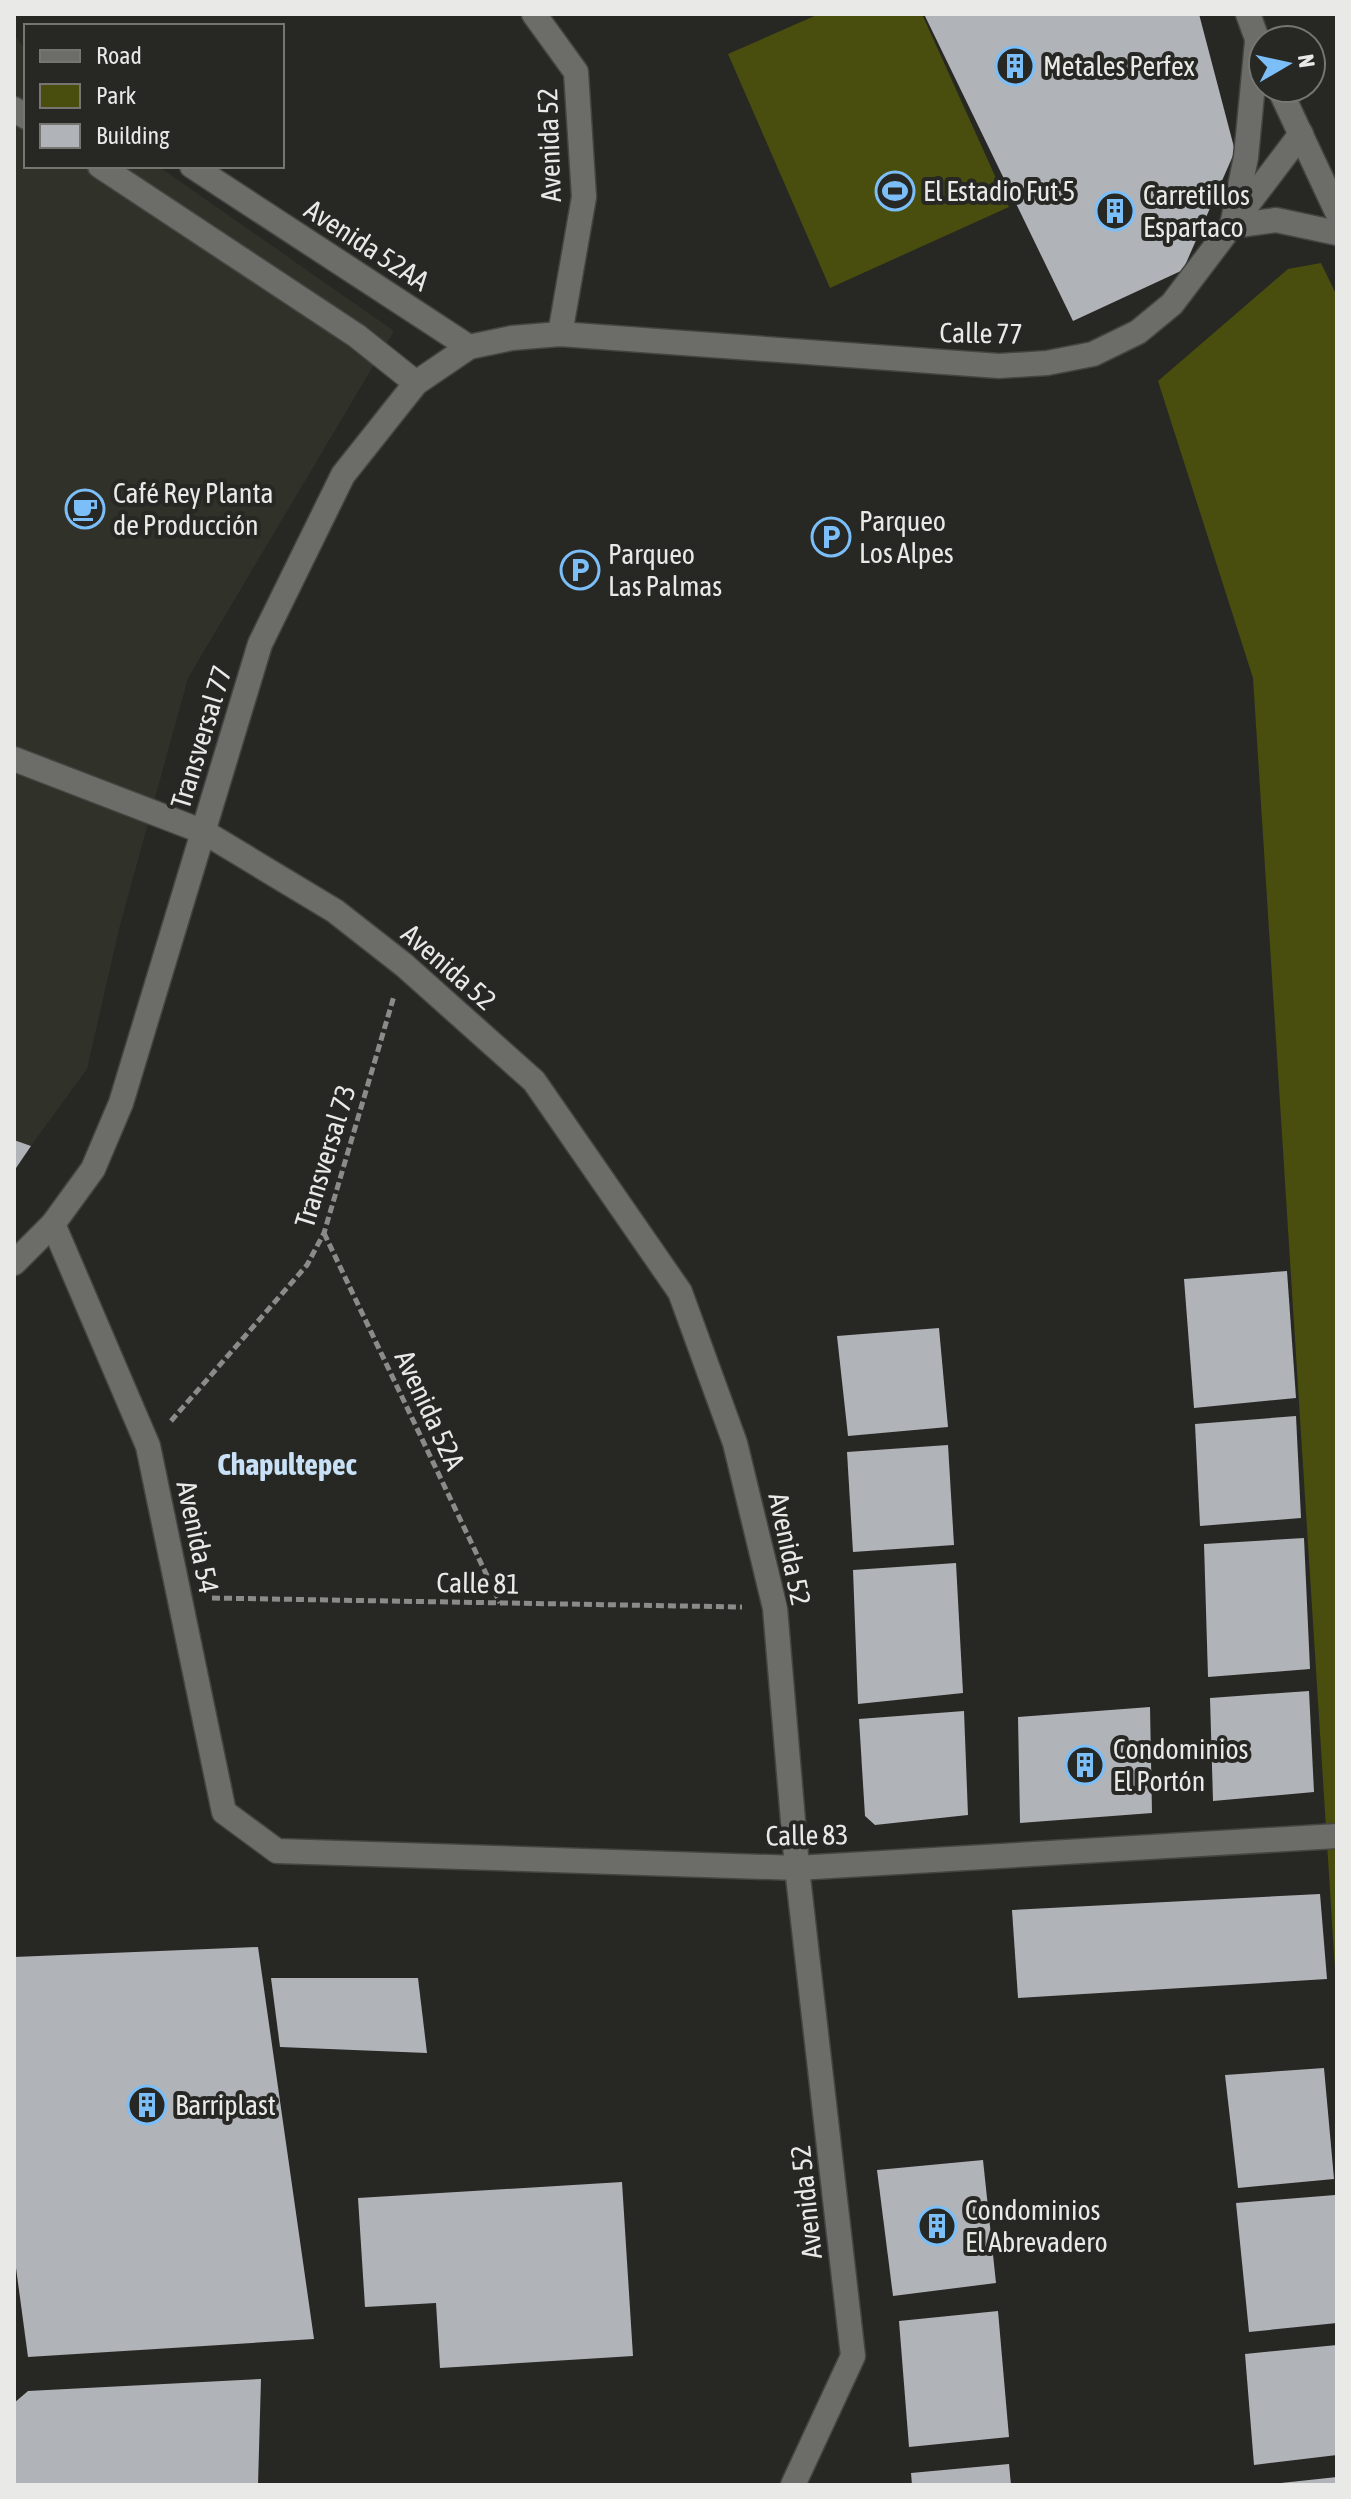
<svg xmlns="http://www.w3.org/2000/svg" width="1351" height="2499" font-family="'Asap Condensed',sans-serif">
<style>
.built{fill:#303128}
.green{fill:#494d0d}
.building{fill:#b0b3b7}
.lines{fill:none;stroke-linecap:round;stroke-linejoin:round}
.minor-casing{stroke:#444441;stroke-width:27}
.path{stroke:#8b8c89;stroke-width:5;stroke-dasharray:8 4;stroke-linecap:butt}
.minor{stroke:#6c6d69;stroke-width:24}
.labels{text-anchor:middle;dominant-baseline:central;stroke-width:8;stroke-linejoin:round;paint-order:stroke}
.poi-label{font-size:28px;fill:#e9eae7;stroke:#272724;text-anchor:start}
.street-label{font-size:28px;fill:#e9eae7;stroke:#272724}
.neighbourhood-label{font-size:30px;font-weight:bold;fill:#c8e1f7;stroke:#272724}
</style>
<rect width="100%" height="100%" fill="#272724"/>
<path class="built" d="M14,35l12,14v117h132l236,165 -206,347 -69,251 -32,140 -56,77 -17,-6z"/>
<g class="green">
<path d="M819,14h103l87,193 -179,81 -102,-234z"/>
<path d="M1321,263l16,33v1705l-84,-1323 -95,-297 130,-112z"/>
</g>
<g class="building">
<path d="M924,14h275l36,137 -52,119 -110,51z"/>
<path d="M14,1140l17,6 -17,25z"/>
<path d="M1287,1271l9,127 -102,10 -10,-129z"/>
<path d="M939,1328l9,99 -100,9 -11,-100z"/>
<path d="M1296,1416l5,102 -101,8 -5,-102z"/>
<path d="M948,1445l6,100 -101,7 -6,-100z"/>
<path d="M1304,1538l6,131 -102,8 -4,-133z"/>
<path d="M956,1563l7,130 -105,11 -5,-134z"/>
<path d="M1309,1691l5,101 -101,9 -3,-103z"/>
<path d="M1150,1707l2,106 -132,10 -2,-106z"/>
<path d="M964,1711l4,104 -93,10 -10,-9 -6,-97z"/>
<path d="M1320,1894l7,85 -309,19 -6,-88z"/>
<path d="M258,1947l56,392 -286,18 -14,-104v-296z"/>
<path d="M271,1978h147l9,75 -147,-6z"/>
<path d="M1324,2068l10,111 -96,9 -13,-113z"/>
<path d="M983,2160l13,123 -103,13 -16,-126z"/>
<path d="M622,2182l11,174 -193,12 -4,-65 -71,4 -7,-109z"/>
<path d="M1335,2195l2,128 -88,9 -13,-129z"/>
<path d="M998,2311l11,126 -100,10 -10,-126z"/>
<path d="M1337,2345v110l-83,10 -9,-111z"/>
<path d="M261,2379l-3,106h-244v-82l14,-12z"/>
<path d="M1009,2464l2,21h-99l-1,-12z"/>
<path d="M1337,2477v8h-56v-2z"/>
</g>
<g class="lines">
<defs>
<g id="minor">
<path d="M534,14l42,58 8,125 -24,137"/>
<path d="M1248,14l15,41"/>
<path d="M1257,42l-11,115 -14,69 44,-6 61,13"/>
<path d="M1279,88l58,124"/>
<path d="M14,109l12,8"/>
<path d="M100,166l257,170 59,47"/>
<path d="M192,166l277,181"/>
<path d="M14,759l190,73 131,79 69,54 130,116 146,211 55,151 40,165 22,260 56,488 -60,129"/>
<path d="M53,1224l95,222 76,366 53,39 520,17 540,-32"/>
<path d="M14,1263l39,-39 40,-55 28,-66 139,-459 83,-169 73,-92 53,-36 43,-9 48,-4 439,32 48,-3 46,-9 45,-22 34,-28 129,-170"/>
</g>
</defs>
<use href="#minor" class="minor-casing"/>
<g class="path">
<path d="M324,1233l176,370"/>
<path d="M171,1421l136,-156 17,-32 70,-237"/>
<path d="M212,1598l530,9"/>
</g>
<use href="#minor" class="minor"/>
</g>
<defs>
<symbol id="building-ring" viewBox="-11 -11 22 22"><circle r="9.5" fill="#272724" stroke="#7bbef8" stroke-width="1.5"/><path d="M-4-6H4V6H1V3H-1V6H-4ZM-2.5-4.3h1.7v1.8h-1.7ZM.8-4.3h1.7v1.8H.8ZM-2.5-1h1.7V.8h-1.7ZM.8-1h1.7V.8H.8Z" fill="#7bbef8"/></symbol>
<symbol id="stadium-ring" viewBox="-11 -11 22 22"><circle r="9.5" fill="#272724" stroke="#7bbef8" stroke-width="1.5"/><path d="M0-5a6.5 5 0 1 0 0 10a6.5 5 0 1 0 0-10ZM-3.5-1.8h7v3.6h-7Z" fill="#7bbef8"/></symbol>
<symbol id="cafe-ring" viewBox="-11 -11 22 22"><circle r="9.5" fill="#272724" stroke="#7bbef8" stroke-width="1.5"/><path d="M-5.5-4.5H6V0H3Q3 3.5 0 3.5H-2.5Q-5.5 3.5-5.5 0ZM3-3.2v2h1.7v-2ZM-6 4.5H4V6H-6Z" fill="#7bbef8"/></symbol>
<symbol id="parking-ring" viewBox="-11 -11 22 22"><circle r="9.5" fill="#272724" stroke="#7bbef8" stroke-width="1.5"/><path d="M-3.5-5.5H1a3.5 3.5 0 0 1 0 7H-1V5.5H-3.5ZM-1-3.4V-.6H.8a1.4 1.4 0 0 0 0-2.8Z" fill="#7bbef8"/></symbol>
</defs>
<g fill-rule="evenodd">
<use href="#building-ring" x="993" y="44" width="44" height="44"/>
<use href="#stadium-ring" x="873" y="169" width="44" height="44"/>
<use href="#building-ring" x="1093" y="189" width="44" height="44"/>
<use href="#cafe-ring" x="63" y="487" width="44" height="44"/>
<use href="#parking-ring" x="809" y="515" width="44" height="44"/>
<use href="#parking-ring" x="558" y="548" width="44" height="44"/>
<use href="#building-ring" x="1063" y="1743" width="44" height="44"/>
<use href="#building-ring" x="125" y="2083" width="44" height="44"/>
<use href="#building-ring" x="915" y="2204" width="44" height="44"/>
</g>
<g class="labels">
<g class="poi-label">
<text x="1043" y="66">Metales Perfex</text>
<text x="923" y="191">El Estadio Fut 5</text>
<text x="1143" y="195">Carretillos<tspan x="1143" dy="32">Espartaco</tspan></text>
<text x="113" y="493">Café Rey Planta<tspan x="113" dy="32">de Producción</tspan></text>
<text x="859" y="521">Parqueo<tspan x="859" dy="32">Los Alpes</tspan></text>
<text x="608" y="554">Parqueo<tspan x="608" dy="32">Las Palmas</tspan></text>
<text x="1113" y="1749">Condominios<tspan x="1113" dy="32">El Portón</tspan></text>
<text x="175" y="2105">Barriplast</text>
<text x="965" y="2210">Condominios<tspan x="965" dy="32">El Abrevadero</tspan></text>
</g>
<g class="street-label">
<text transform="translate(549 145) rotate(-92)">Avenida 52</text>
<text transform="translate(367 245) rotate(33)">Avenida 52AA</text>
<text transform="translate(981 333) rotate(1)">Calle 77</text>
<text transform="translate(201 737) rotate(-73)">Transversal 77</text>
<text transform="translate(449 967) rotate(41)">Avenida 52</text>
<text transform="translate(325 1156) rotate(-73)">Transversal 73</text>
<text transform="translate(430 1410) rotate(65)">Avenida 52A</text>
<text transform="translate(198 1537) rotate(78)">Avenida 54</text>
<text transform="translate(790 1549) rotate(78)">Avenida 52</text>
<text transform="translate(478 1583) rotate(1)">Calle 81</text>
<text transform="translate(807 1835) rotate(-1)">Calle 83</text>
<text transform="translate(806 2202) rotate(-96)">Avenida 52</text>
</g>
<g class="neighbourhood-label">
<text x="287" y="1464">Chapultepec</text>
</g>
</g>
<rect width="1351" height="2499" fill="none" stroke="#e9eae7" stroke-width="32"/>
<rect x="24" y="24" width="260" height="144" fill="#272724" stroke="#757572" stroke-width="2"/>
<rect x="40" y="50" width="40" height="12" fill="#6c6d69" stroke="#757572" stroke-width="2"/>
<text x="96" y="64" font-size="24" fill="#e9eae7">Road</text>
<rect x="40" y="84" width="40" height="24" fill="#494d0d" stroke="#757572" stroke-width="2"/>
<text x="96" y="104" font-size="24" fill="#e9eae7">Park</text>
<rect x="40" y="124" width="40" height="24" fill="#b0b3b7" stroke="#757572" stroke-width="2"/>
<text x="96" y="144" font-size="24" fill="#e9eae7">Building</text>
<g transform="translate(1287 64) rotate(81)"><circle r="38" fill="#272724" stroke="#757572" stroke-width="2"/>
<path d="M0-6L14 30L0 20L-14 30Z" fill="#7bbef8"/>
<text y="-12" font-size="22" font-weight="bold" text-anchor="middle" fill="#e9eae7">N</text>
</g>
</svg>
